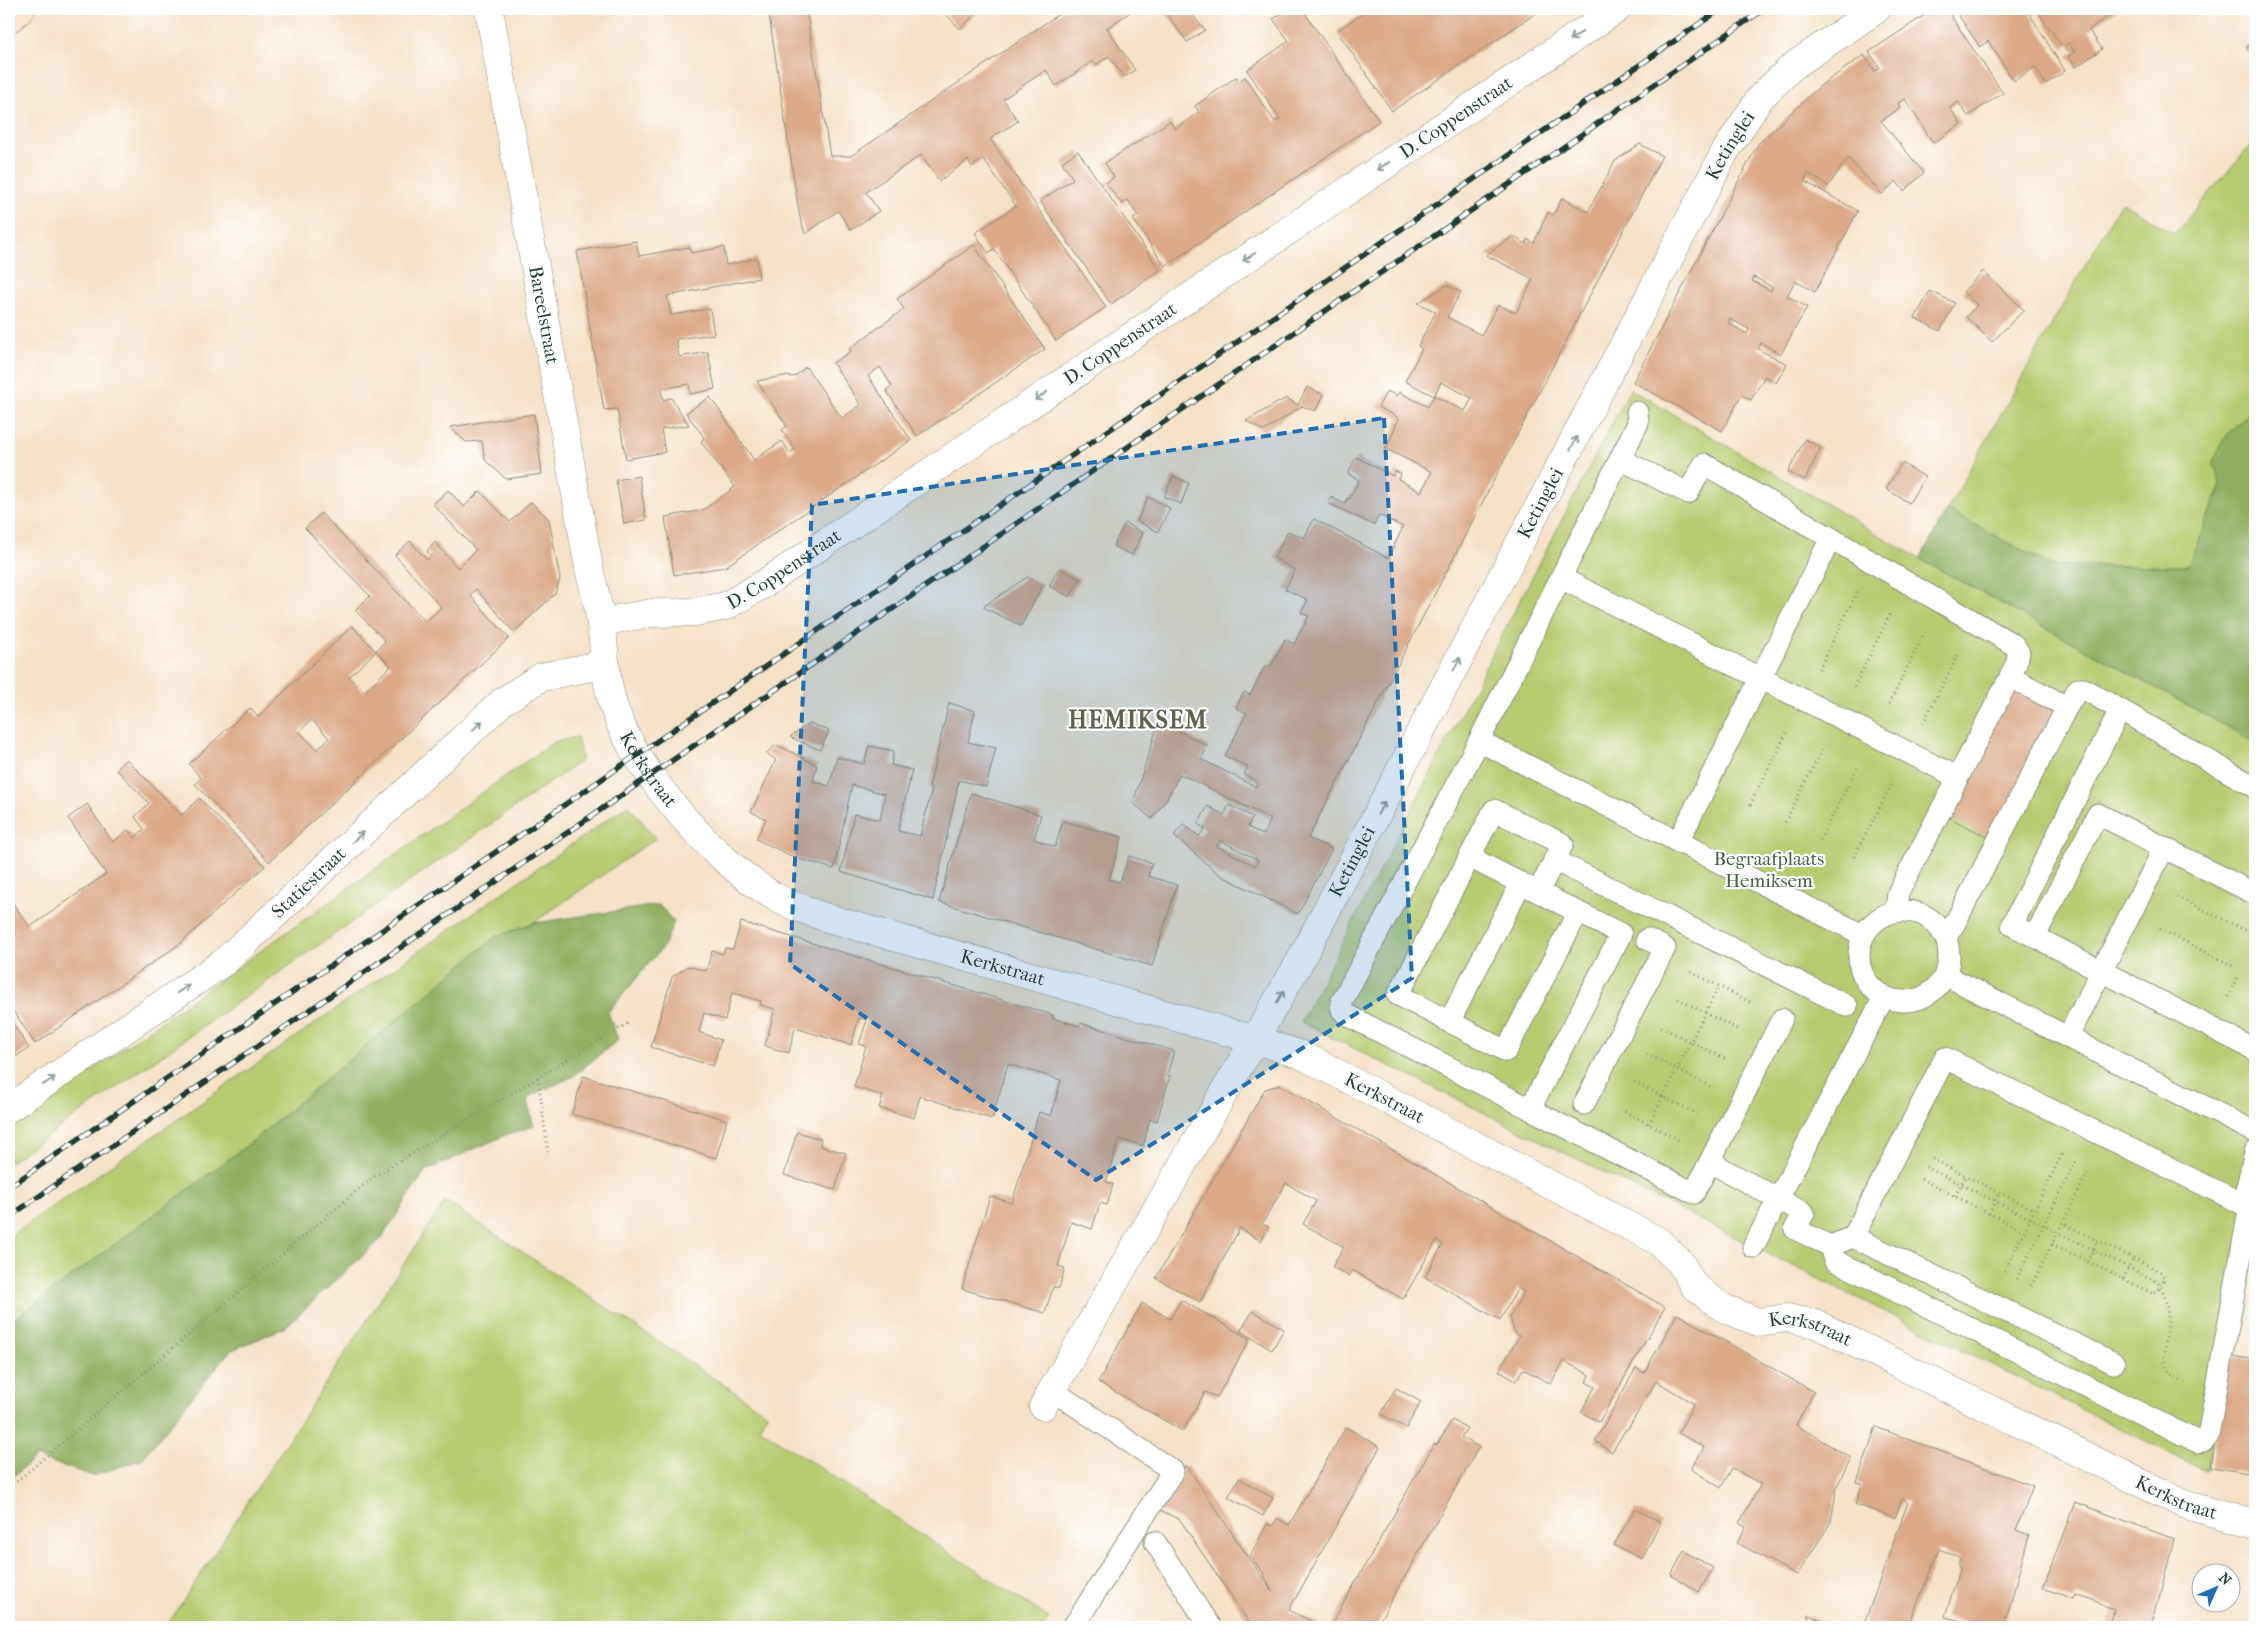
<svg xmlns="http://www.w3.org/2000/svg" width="2264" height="1636" font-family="'IM FELL French Canon',serif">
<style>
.green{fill:#b7cb6f;stroke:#6b8452}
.forest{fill:#91af62;stroke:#58764b}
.building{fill:#dba987;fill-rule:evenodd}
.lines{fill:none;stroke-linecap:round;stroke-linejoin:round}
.lane-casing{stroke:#8a8f7d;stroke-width:23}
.street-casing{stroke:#8a8f7d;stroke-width:29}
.secondary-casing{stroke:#8a8f7d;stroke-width:29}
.path{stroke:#8a8f7d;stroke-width:3;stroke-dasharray:1 4;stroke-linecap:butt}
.lane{stroke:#fff;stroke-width:21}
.street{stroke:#fff;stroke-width:28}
.secondary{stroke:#fde4d1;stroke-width:28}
.rail-casing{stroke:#1f3d34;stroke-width:5.5}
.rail{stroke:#fff;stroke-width:4;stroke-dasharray:11;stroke-linecap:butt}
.oneway{stroke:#8f9e9a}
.marked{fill:#1f6fb2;fill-opacity:0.2;stroke:#1f6fb2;stroke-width:4;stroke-dasharray:10 6;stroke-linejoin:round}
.labels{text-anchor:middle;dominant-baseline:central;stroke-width:4.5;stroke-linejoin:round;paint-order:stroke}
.street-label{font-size:19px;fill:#1f3d34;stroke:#fff}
.park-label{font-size:19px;fill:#456043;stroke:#fff}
.district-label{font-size:24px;font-weight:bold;letter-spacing:1px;fill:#616351;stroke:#fff}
</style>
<rect width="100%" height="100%" fill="#fff"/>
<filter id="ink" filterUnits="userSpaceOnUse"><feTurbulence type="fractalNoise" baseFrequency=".02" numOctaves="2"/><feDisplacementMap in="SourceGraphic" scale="10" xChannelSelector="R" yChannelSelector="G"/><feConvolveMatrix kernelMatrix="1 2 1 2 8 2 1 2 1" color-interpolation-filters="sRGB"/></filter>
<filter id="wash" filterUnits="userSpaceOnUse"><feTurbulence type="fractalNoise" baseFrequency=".0096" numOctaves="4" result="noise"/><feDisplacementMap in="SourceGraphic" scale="20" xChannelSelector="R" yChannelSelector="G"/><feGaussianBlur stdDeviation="1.12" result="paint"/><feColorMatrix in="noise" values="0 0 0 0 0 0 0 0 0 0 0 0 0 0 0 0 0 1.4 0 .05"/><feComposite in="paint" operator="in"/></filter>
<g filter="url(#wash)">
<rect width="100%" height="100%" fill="#f4e1c6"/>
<g class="green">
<path d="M2254,141l1,267 -26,24 -8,53 -33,81h-136l-105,-56 174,-308 53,32z"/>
<path d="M1630,389l290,170 335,183v473l-49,256 -905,-449z"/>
<path d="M577,737l5,23 -573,403v-35c183,-126 363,-258 545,-386z"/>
<path d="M628,805l28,33 -123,85 -38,14 -242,204 -244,182v-86z"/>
<path d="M445,1201l323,213 -9,14 290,190 -6,9h-877z"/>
</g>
<g class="forest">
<path d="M2255,408v334l-335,-183 27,-49 105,56h136l33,-80 -8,-25 16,-29z"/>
<path d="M659,905l15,17 -11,25 -55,65 10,28 -46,37 -38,17 -7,7 7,25 -26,8 -83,37 -44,68 -97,89 -54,23 -88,108 -49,17 -57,-19 -27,23v-157l244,-182 242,-204 38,-14z"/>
</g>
<g id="blocks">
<g class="building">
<path d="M806,9l24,147h21l215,-147h69l-28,19 28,42 -11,7 -15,-21 -13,9 -3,-4 -37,25 -10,-16 -43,29 15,22 -28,18 116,168 -50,34 -62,-92 -6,4 -13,-20 41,-27 -33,-47 -11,8 -4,-7 -29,21 -18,-26 -55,37 13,19 -28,19 -13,-19 -33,23 -6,-21 -30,-198z"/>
<path d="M941,9h40l-21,20z"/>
<path d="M1163,9h34l-6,4 14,17 -18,12z"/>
<path d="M1289,9h13l77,112 -214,145 -32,-47 5,-3 -10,-16 -6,4 -16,-21 8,-6 -9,-14 65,-42 5,8 24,-17 -4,-6 41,-29 3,4 6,-4 30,45 5,-3 -33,-49 42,-29 -16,-22z"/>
<path d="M1369,9h173l-150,102 -55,-80z"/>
<path d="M1934,9h12l57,84 -35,23 -10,-14 -8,6 11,16 -28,19 -28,-44 -7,4 2,5 -19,13 43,52 -20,18 -8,-10 -14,13 -34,-36 -20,28 -20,-13 -4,8 54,30 -43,81 -20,-11 -8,15 20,11 -26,47 -20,-11 -3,6 29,15 -11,19 -11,-7 -14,24 -9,-5 -20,36 -89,-49 125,-238 62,-58 44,-31 11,16 5,-3 -11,-16zM1754,277l18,10 -1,4 -19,-10zM1730,319l19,10 -2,5 -19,-11z"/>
<path d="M1954,9h81l-6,4 36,58 -19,13 -11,-17 -21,14 -26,-40 -8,6z"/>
<path d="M2036,9h82l-29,21 13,19 -26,18 -8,-11 7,-4 -6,-9 -6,5z"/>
<path d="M2255,39v19l-9,-10z"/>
<path d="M1640,144l22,12 -354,682 24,11 -34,65 -78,-39 -46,-39 9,-12 16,12 6,-7 -7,-5 10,-18 16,9 5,-10 24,12 -5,10 15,8 8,-16 -91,-45 -14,26 -14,19 -19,-16 26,-82 49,25 -7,13 55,28 2,-5 -14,-8 4,-7 -23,-11 22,-43 -11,-5 8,-16 6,3 16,-30 4,2 15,-28 9,5 15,-28 -8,-3 7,-13 -23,-11 10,-19 -21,-12 14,-27 16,7 10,-19 74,39 15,-31 -24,-12 -5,10 -46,-22 3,-6 14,7 2,-6 2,1 10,-19 -11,-6 8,-17 37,19 2,-5 6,3 -3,5 23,13 11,-20 -46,-23 13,-31 -21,-11 9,-16 10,5 2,-4 29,15 6,-11 31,15 7,-13 -31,-16 -7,14 -29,-15 17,-32 -4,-3 18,-34 -18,-9 29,-18 14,7 -14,25 34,18 17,-30 18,8 17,-34 -47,-24 27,-19 13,8 1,-5 7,4 14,-31 5,3 9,-17 26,14 27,-51zM1220,840l38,20 -3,6 -38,-20z"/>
<path d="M1078,151l82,119 -49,34 -71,-103 33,-22 -11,-17z"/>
<path d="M636,241l3,15 50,-9 2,6 33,-6 2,18 31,-7 2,20 -92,18 4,19 39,-6 4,25 -38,5 3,18 29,-5 7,37 -25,5 -1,-10 -28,5 2,11 8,-2 18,27 -28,4 4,23 -39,7 -9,-50 -13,1 -27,-159z"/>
<path d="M974,245l71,104 -128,87 -31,-46 6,-4 -12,-19 -12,9 43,64 -186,127 -51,8 -9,-58 38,-7 32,-23 -34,-45 3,-5 -18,-24 24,-16 44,63 28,-19 8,12 5,-4 -13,-19 5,-4 -30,-45 27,-5 10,1 12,-10 36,51 19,-13 -28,-42 18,-12 -2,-2 55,-40 -7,-10z"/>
<path d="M1983,271l41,39 -32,32 -26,-25 11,-12 -14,-13z"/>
<path d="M1930,291l25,12 -15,28 -25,-13z"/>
<path d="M1307,387l17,8 -9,16 -13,-5 -38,25 -18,-10 40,-23 12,7z"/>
<path d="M534,414l8,60 -36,5 -21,-19 -3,-19 -16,1 -16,-15z"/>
<path d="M1805,439l16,8 -16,33 -17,-8z"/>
<path d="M1902,463l23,14 -16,26 -23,-14z"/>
<path d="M639,476l7,44 -22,4 -8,-44z"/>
<path d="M1173,476l16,7 -8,21 -17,-7z"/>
<path d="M448,490l16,17 16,-16 30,31 21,-20 18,17 11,60 -5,15 -41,38 -38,-43 -6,6 39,43 -240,224 -74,-78 6,-6 -12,-14 61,-56 8,9 94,-91 24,25 -27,26 15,15 27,-26 -15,-15 9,-10 -30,-31 15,-14 -65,-68 16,-15 105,109 15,-15 -46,-52 15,-14 17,19 4,-4 -4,-5 8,-9 23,26 18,-18 -43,-46zM312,720l17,18 -12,12 -18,-19z"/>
<path d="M1148,497l22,11 -12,24 -21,-11z"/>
<path d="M1125,523l18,10 -11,22 -19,-9z"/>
<path d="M1059,568l21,11 -10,18 -21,-11z"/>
<path d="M1027,577l16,8 -22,41 -38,-19z"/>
<path d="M2013,686l44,23 -66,130 -45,-23z"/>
<path d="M949,703l26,8 -7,31 28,6 -10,39 -27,-7 -26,120 -92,-28 13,-58 26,6 5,-26 -33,-9 -18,84 -38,-11 -40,-19 10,-20 -15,-7 25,-52 -10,-7 11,-8 40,20 -4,16 16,5 8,-29 27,7 5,-18 25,5 -3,14 21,5 -14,61 22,5 12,-47 -3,-1z"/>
<path d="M810,723l19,8 -9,19 -30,-13z"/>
<path d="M126,759l56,56 17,-17 66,68 -84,77 -146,101 -26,-40v-106l21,29 76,-53 -38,-56 19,-14 26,38 15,-12 7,8 9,-9 -9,-12 14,-14 -33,-34z"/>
<path d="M971,793l70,22 -7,24 21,8 8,-26 59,16 -13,42 11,3 9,-26 23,7 -4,13 29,9 -25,81 -213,-64z"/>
<path d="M741,922l312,93 -1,3 27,8 1,-3 94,28 -7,24 3,1 -13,45 -7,-2 -7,27 -24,-7 -13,43 7,2 -6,21 -7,-2 -8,26 -21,-7 -13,44 7,2 -6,20 -6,-1 -8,26 -83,-24 28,-93 22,7 27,-91 12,4 10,-36 -53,-16 -16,55 -72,-23 -6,22 -35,-10 4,-12 -29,-9 12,-41 -7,-2 8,-24 -8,-2 -8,27 -56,-17 -6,25 -24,-7 10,-37 -15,-4 1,-4 -29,-8 -7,27 -21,-7 -5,19 22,8 -8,26 -62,-19 21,-70 16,-11 18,5 6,-20 11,3 2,-6 8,1z"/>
<path d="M9,1018l20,30 -20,13z"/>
<path d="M583,1076l144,44 -11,38 -144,-44z"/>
<path d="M1280,1085l385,222 -66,115 -18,-10 14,-25 -9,-5 4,-7 -26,-14 -13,23 -28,-15 -7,12 -17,-10 20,-35 -5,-4 -4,-16 14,-24 -6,-4 -18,32 -75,-43 18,-33 -6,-4 -34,59 -51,-29 -3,6 -17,-9 12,-20 -41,-23 13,-23 -30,-18 -24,41 7,3 -8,14 -21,-13 -40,74 -44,-24 109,-189z"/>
<path d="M797,1132l24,7 -1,7 26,7 -11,37 -51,-15z"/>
<path d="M1181,1300l69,39 -33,58 -12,-5 -22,39 -85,-49 44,-79 28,16z"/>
<path d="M1253,1311l31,18 -12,21 -32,-19z"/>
<path d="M1677,1314l137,78 -18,33 55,33 -14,28 -6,36 -34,53 -60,-32 9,-16 -7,-4 22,-39 -29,-16 -11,20 -30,-19 13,-22 -26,-14 16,-29 -38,-23 -28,48h-2l-14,23 -17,-11 41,-73 8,5z"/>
<path d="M2229,1355l26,5v114l-44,-7z"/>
<path d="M1396,1388l25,14 -15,26 -25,-14z"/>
<path d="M1452,1420l15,8 -6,9 18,10 -103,180h-46l104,-183 3,1z"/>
<path d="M1346,1427l34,20 -91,163 34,17h-71l-72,-107 -20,-10 26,-45 86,127 -9,-19 -13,-17 17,-32 6,2 4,-8 12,7z"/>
<path d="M1876,1427l157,59 -17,44 13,5 -25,92h-41l2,-5 -20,-5 15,-50 -2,-1 2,-8 -21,-9 -31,78h-45l45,-125 -6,-3 -7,19 -40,-14 7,-20 -5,-2z"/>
<path d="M1239,1478l34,20 -10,18 -35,-19z"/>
<path d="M2075,1502l99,37 -22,88 -45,-2 7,-17 -39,-14 -2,5 -30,-11z"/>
<path d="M1635,1509l26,13 -19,37 -28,-14z"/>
<path d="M1684,1551l29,17 -14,24 -28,-17z"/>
<path d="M1809,1615l29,12h-32z"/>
</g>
</g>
</g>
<g filter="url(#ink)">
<use href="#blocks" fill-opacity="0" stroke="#8a8f7d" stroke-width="1"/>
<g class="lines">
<defs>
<g id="lane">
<path d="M1637,412l1,11 -159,318 -138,262 1,7 5,5 347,178 88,-174"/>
<path d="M1620,459l68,34 16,-29 310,181 5,8 -3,11 -6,13"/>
<path d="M1561,578l396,199"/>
<path d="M2067,707l11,-18h6l171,98"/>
<path d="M2120,710l-108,215 243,125"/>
<path d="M1479,741l384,194"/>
<path d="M1678,842l153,-304"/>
<path d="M1469,857l152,77 -91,175"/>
<path d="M1554,860l293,146"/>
<path d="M1538,892l25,-48 -69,-34 -96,185 108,56 72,-139"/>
<circle cx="1904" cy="956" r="45"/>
<path d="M1896,911l2,-18 112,-216 57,30 -112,216 -9,14"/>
<path d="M2035,936l63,-122 157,80"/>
<path d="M1945,975l310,157"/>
<path d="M1449,1022l72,-139"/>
<path d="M2068,1037l96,-189"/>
<path d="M1584,1104l81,-156 -18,-9"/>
<path d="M1710,1162l94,51 -9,16 35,17 23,-9 261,126"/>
<path d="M1853,1237l92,-179 298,146"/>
<path d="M1830,1246l4,14 364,182 6,-1 4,-5 41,-225 -6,-7 12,-52"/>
<path d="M1753,1247l131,-250"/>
<path d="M1052,1390l121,81 -100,156"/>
<path d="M1155,1542l55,85"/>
</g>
<g id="street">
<path id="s1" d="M489,9l100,559c4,19 10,37 12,56 4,28 4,59 14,86 21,62 100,152 157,185 15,10 35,15 52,22l432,123 46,15 356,186 22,21 14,24 29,22 35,14 29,-4 29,6 370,181 69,19"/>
<path id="s2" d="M601,622l51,-9 43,-1 31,-6 41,-24 850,-573"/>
<path id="s3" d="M9,1108l215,-146 278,-260 39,-25 64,-13"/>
<path id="s4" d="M1043,1406l257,-445 425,-809 35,-54 33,-32 84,-57"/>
</g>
<path id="secondary" d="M9,19l12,-10"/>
</defs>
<use href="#lane" class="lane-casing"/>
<use href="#street" class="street-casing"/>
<use href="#secondary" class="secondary-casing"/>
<g class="path">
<path d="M1819,669l38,-77"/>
<path d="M1854,687l37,-75"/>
<path d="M1889,704l36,-72"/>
<path d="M1923,723l36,-70"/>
<path d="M1750,805l38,-75"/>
<path d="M1785,822l38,-74"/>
<path d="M1820,840l38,-74"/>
<path d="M1854,857l39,-75"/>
<path d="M2177,897l74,36"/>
<path d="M2160,929l75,38"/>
<path d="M1691,972l61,31"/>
<path d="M2228,997l9,-20"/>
<path d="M1678,999l61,31"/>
<path d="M1661,1027l64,32"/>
<path d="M1647,1054l64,33"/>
<path d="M538,1077l10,75"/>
<path d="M1634,1082l63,32"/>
<path d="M1620,1109l61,32"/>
<path d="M1649,1124l70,-138"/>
<path d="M1932,1159l103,51"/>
<path d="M1926,1167l232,115c7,12 11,29 10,43 -3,23 -13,45 17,57"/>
<path d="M1921,1179l103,52"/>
<path d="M1955,1196l11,-21"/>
<path d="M1989,1214l11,-22"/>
<path d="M2052,1244l102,50 7,-7 3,-8 -3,-7 -98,-49"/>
<path d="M2087,1262l11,-22"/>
<path d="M2004,1272l59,-120"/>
<path d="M2017,1279l60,-120"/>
<path d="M2123,1279l10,-21"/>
<path d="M2031,1286l60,-120"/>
<path d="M9,1488l364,-311 257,-155"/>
</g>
<use href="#lane" class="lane"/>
<use href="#street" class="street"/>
<use href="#secondary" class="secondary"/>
<defs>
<g id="rail">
<path d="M9,1187l1712,-1178"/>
<path d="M9,1217l1755,-1208"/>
</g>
</defs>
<use href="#rail" class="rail-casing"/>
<use href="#rail" class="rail"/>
</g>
<defs><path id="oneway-shaft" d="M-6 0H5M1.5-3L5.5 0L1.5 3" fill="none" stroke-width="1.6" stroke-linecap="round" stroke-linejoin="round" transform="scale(1.25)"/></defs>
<g class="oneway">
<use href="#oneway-shaft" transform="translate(1576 36) rotate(146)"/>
<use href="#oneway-shaft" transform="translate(1383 166) rotate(146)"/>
<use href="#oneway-shaft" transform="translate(1249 257) rotate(146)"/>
<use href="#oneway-shaft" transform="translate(1041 396) rotate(146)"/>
<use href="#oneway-shaft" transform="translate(1574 443) rotate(-62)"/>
<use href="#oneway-shaft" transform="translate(1457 664) rotate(-62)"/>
<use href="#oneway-shaft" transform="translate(477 726) rotate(-43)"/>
<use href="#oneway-shaft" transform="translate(1381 808) rotate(-62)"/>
<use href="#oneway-shaft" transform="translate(358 837) rotate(-43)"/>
<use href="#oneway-shaft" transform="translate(183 989) rotate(-34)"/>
<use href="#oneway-shaft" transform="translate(1280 997) rotate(-61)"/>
<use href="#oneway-shaft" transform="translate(49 1081) rotate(-34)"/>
</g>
</g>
<path class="marked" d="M1384,418l28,560 -316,202 -306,-216 22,-459z"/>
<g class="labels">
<g class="street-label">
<text stroke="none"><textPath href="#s2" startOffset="1005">D. Coppenstraat</textPath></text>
<text stroke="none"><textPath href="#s4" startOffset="1436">Ketinglei</textPath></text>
<text stroke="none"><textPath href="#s1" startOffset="311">Bareelstraat</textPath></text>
<text stroke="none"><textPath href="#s2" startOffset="600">D. Coppenstraat</textPath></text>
<text stroke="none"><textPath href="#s4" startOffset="1031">Ketinglei</textPath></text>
<text stroke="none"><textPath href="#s2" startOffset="195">D. Coppenstraat</textPath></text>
<text stroke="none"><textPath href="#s1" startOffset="781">Kerkstraat</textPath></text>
<text stroke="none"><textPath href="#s4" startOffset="626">Ketinglei</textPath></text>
<text stroke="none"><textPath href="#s3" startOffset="376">Statiestraat</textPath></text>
<text stroke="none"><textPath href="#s1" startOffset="1201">Kerkstraat</textPath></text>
<text stroke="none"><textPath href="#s1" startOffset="1606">Kerkstraat</textPath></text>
<text stroke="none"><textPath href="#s1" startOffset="2101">Kerkstraat</textPath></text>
<text stroke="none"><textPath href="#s1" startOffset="2506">Kerkstraat</textPath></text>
</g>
<g class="park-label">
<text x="1769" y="859">Begraafplaats<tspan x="1769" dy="22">Hemiksem</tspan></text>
</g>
<g class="district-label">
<text x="1138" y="720">HEMIKSEM</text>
</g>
</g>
<rect width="2264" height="1636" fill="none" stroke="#fff" stroke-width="30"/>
<g transform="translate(2216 1588) rotate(45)"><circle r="24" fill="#ffffff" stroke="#a5b1ae"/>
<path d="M0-4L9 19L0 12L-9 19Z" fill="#1f6fb2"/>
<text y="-8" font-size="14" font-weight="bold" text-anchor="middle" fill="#1f3d34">N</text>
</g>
</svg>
